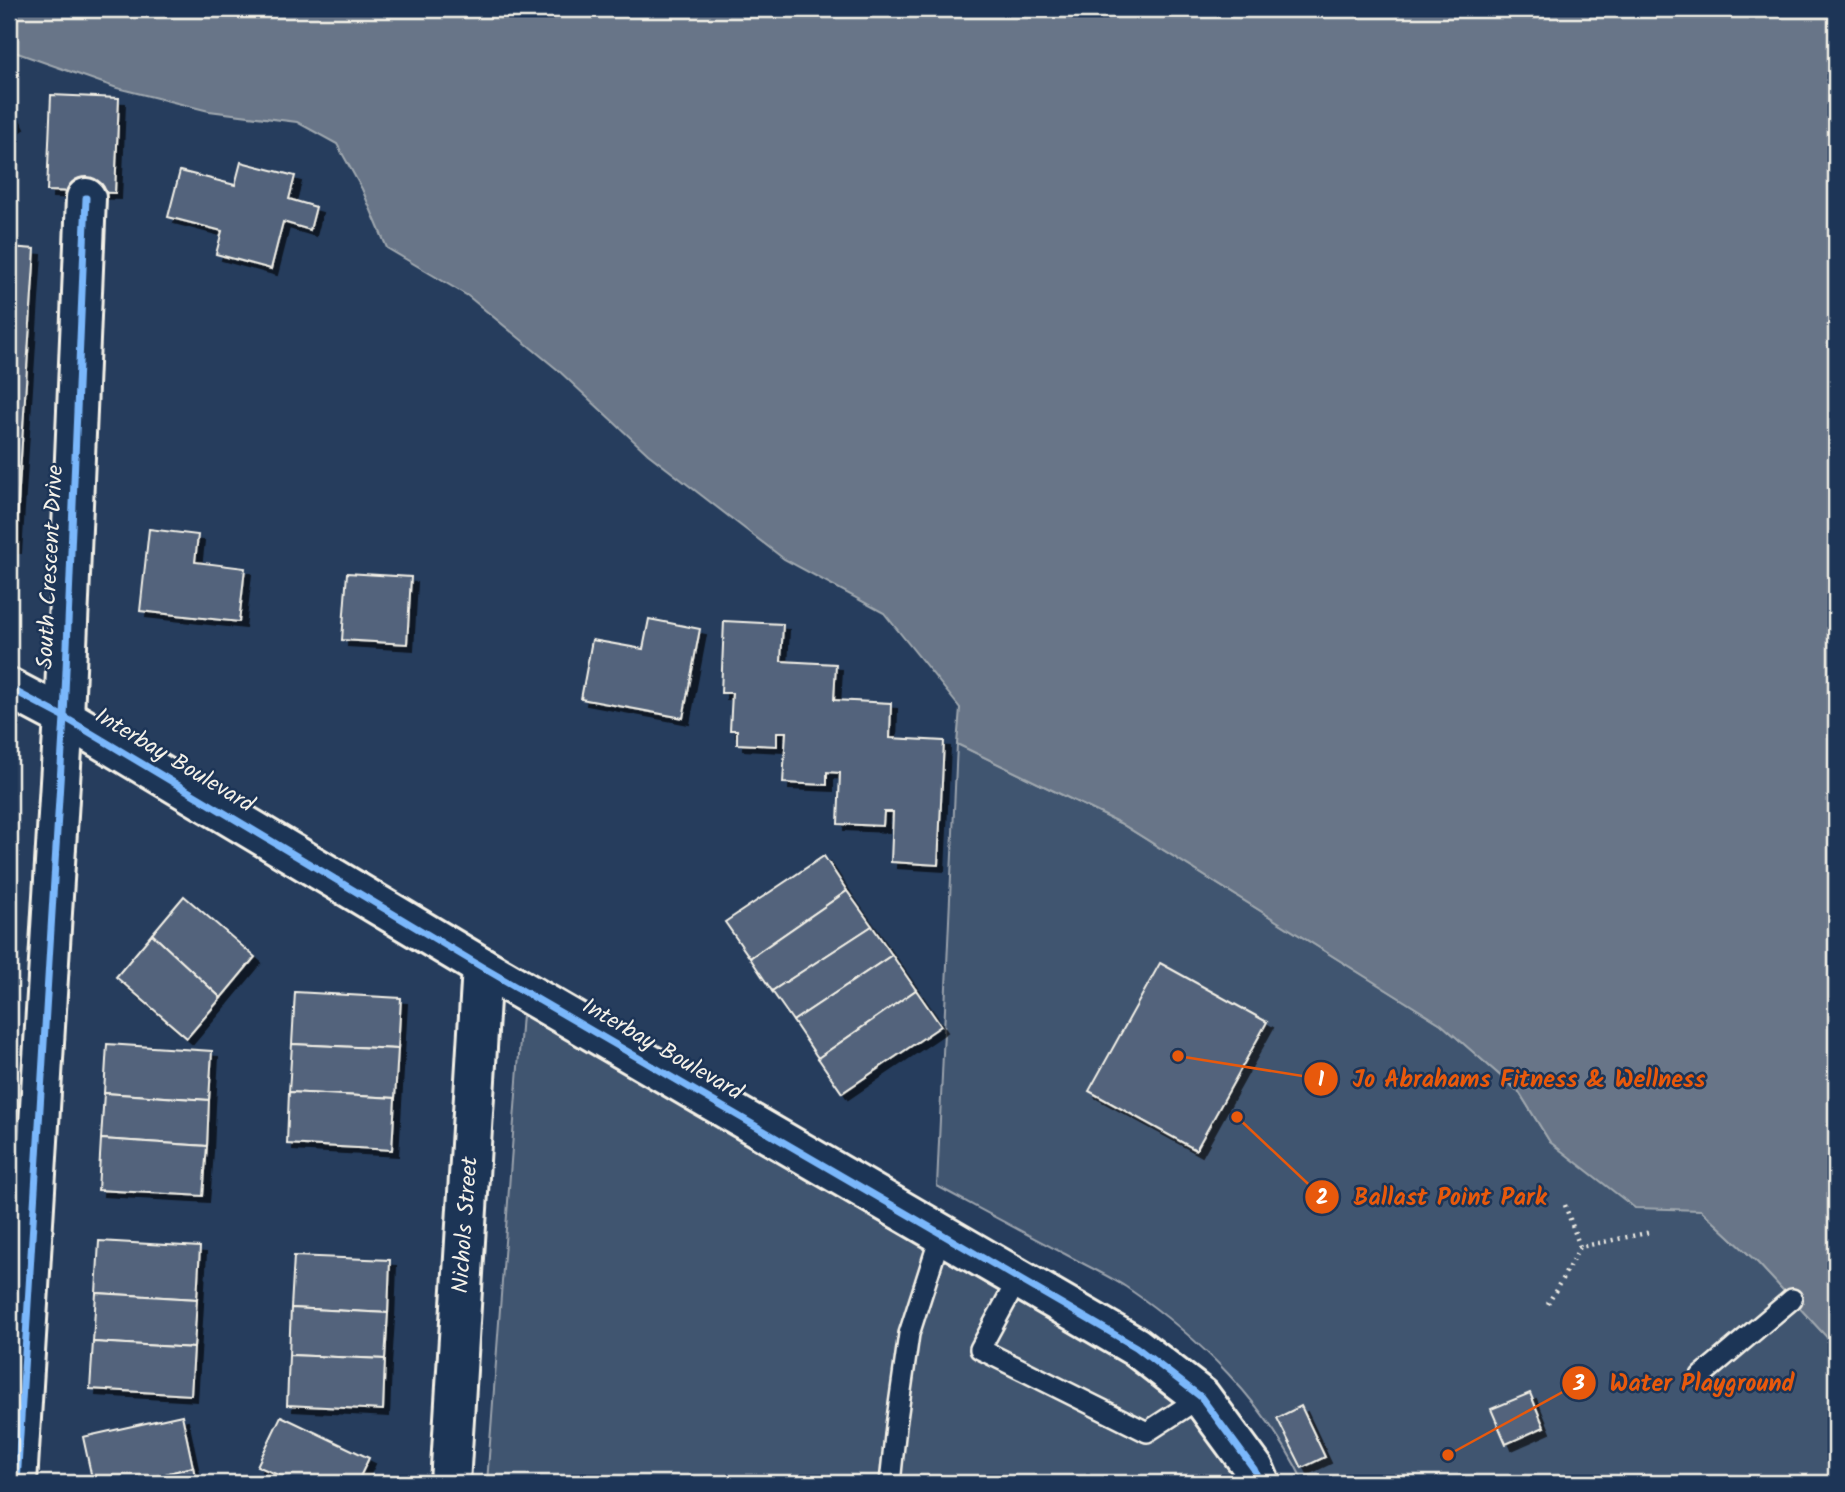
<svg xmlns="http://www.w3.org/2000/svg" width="1845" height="1492" font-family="Kalam,sans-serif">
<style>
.green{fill:#40546f;stroke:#9aa2ac;stroke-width:2}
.water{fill:#677588;stroke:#9fa7ae;stroke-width:2}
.building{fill:#52647b;stroke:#f4f1e8;stroke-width:2;filter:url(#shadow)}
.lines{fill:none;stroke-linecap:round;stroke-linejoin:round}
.lane-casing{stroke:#f4f1e8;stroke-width:24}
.street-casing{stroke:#f4f1e8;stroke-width:44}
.path{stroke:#f4f1e8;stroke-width:4.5;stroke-dasharray:2 5;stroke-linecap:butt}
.lane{stroke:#1d3557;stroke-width:19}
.street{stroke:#1d3557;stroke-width:38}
.cycleway-casing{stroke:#1d3557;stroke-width:11}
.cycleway{stroke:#7ab7fb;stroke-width:7}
.labels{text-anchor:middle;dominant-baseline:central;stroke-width:5;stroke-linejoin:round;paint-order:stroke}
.street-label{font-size:23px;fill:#f4f1e8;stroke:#1d3557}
.leader{fill:none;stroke:#e8590c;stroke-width:2.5}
.callout-dot{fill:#e8590c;stroke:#1d3557;stroke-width:2.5}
.mark-label{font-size:21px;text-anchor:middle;font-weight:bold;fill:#fff}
.callout-label{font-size:24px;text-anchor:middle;font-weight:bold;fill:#e8590c;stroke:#1d3557;stroke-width:5;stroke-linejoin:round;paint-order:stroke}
</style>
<defs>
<filter id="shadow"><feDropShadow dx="6" dy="6" stdDeviation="0" flood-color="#0009"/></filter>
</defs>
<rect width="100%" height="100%" fill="#263d5d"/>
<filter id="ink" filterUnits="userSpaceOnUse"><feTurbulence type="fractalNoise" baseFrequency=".0143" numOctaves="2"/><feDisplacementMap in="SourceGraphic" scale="14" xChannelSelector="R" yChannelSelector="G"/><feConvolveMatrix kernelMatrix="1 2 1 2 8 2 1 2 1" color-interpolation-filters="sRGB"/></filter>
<g filter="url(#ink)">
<g class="green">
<path d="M957,744l163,79 321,201 78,68 31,50 151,68 57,53 78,84v136h-532c-38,-80 -105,-146 -178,-196 -19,-12 -41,-22 -61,-33 -43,-22 -85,-45 -128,-68z"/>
<path d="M522,1014l604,351 61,48 52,70h-752z"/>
</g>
<path class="water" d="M9,9h1827v1338l-78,-84 -57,-53 -66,-2 -85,-66 -31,-50 -78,-68 -321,-201 -163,-79 3,-36 -76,-95 -100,-54 -136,-105 -90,-84 -90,-74 -81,-48 -25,-59 -25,-45 -40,-22 -88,-11 -92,-23 -108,-38z"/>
<g class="building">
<path d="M51,95l68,3 -4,95 -68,-2z"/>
<path d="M9,106l9,17 -9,5z"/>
<path d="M241,162l54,14 -6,23 27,8 -6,23 -27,-8 -12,47 -55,-15 6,-23 -54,-14 12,-46 55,14z"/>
<path d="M9,247l26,2 -20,298h-6z"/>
<path d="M149,529l49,6 -3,27 50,6 -6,54 -99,-11z"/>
<path d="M347,573l64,4 -4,67 -65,-4z"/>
<path d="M649,619l51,10 -17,89 -102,-19 11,-59 51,9z"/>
<path d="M724,621l59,3 -2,37 55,3 -2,36 57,3 -1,35 54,3 -6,124 -47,-3 2,-50h-9l-1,14 -45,-2 2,-51 -13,-1v13l-44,-2 3,-51h-9v14l-40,-2v-14h-7l2,-37h-11z"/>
<path d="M824,856l23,35 -97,67 -25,-36z"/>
<path d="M847,891l25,35 -100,65 -22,-33z"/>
<path d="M184,896l71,61 -34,41 -69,-64z"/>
<path d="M872,926l20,29 -99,66 -21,-30z"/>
<path d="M152,934l69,64 -34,40 -71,-61z"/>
<path d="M892,955l24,35 -98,68 -25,-37z"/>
<path d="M1160,963l107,59 -71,128 -107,-59z"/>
<path d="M916,990l25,36 -99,67 -24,-35z"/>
<path d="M295,992l106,6 -3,51 -106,-5z"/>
<path d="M107,1044l105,7 -3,49 -105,-7z"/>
<path d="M292,1044l106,5 -3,49 -106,-6z"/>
<path d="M289,1092l106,6 -3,52 -105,-6z"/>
<path d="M104,1093l105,7 -2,46 -106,-7z"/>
<path d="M101,1139l106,7 -4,50 -105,-6z"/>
<path d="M99,1241l101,6 -3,52 -101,-6z"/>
<path d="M294,1256l96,4 -2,53 -97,-5z"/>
<path d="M96,1293l101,6 -3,49 -101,-6z"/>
<path d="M291,1308l97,5 -3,46 -96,-4z"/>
<path d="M93,1342l101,6 -3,47 -101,-6z"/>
<path d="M289,1355l96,4 -2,51 -96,-5z"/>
<path d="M1530,1393l14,34 -38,17 -15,-35z"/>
<path d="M1301,1406l24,51 -23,11 -25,-50z"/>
<path d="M182,1415l11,52 -64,16h-36l-10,-46z"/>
<path d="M281,1416l88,42 -12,25h-60l-40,-17z"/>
<path d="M193,1467l4,16h-68z"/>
<path d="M1731,1475l105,7v1h-106z"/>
</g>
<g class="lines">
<defs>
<g id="lane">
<path d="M1018,1279l-38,70 167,83 54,-35"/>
<path d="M1701,1376l91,-77"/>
<path d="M890,1483l6,-57 13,-92 32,-100"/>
</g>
<g id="street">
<path d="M9,688l55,29 418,250 654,380 65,50 53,72 6,14"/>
<path d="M17,1483l47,-766 22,-519"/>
<path d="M450,1483l32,-516"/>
</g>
</defs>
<use href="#lane" class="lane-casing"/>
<use href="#street" class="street-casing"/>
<g class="path">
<path d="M1565,1205l15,42 71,-15"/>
<path d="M1548,1304l32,-57"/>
</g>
<use href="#lane" class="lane"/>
<use href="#street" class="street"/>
<defs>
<g id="cycleway">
<path d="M9,688l55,29 418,250 654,380 65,50 53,72 6,14"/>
<path d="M17,1483l47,-766 22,-519"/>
</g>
</defs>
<use href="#cycleway" class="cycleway-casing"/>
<use href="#cycleway" class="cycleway"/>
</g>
</g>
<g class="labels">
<g class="street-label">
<text transform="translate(51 567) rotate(-87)">South Crescent Drive</text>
<text transform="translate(174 761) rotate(31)">Interbay Boulevard</text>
<text transform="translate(662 1050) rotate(30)">Interbay Boulevard</text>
<text transform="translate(466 1225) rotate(-86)">Nichols Street</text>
</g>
</g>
<path class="leader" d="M1178 1056L1321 1079M1237 1117L1322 1197M1448 1455L1579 1383"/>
<g class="callout-dot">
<circle cx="1178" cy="1056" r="7"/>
<circle cx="1237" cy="1117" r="7"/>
<circle cx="1448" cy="1455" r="7"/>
<circle cx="1321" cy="1079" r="18"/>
<circle cx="1322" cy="1197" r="18"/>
<circle cx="1579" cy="1383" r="18"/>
</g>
<g class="mark-label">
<text x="1321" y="1086">1</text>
<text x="1322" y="1204">2</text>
<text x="1579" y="1390">3</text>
</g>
<g class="callout-label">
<text x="1529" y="1087">Jo Abrahams Fitness &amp; Wellness</text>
<text x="1450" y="1205">Ballast Point Park</text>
<text x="1702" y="1391">Water Playground</text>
</g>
<rect width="1845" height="1492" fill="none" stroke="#1d3557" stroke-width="35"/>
<rect x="18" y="18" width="1810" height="1457" fill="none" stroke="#f4f1e8" stroke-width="2.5" filter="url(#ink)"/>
</svg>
